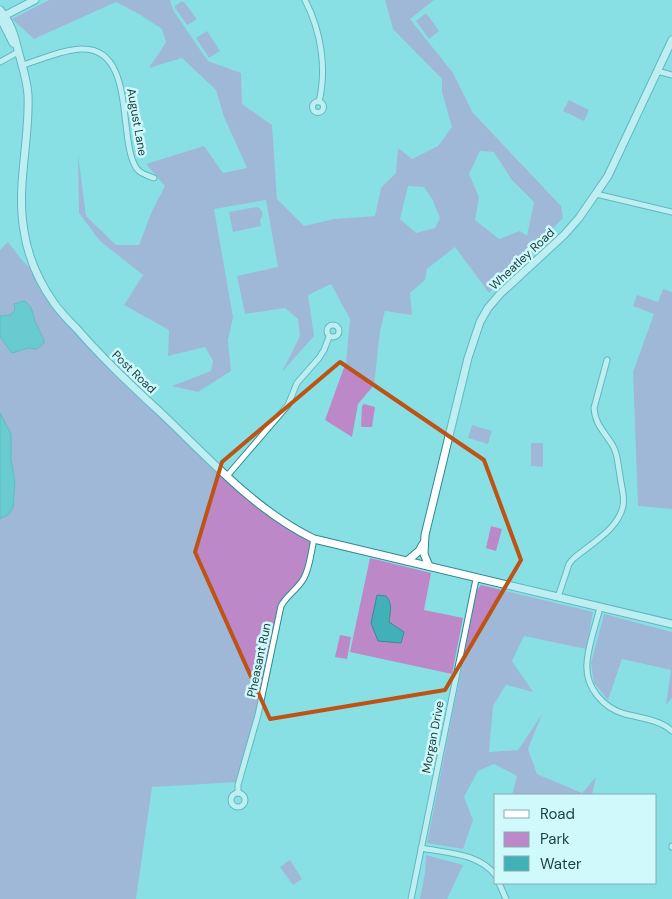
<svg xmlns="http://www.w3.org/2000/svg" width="672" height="899" font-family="'DM Sans',sans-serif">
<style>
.green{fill:#bd88c7;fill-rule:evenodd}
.water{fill:#41b1b7;stroke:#348e93}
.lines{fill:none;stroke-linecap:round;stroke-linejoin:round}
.street-casing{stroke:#2c898e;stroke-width:7}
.secondary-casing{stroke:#2c898e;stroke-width:9}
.street{stroke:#fff;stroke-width:5}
.secondary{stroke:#fff;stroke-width:7}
.marked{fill:none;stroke:#be5316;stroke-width:4;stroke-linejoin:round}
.labels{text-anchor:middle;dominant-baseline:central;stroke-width:5;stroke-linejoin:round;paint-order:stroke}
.street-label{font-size:12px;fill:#173d3f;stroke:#d0f9fb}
</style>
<rect width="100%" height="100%" fill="#88e0e5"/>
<g class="green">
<path d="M49,0h121l3,10 35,51 33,12 1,31 30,21 5,74 27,27 30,-7 41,-3 6,-28 15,-15 2,-25 14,11 26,-13 14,-19 -10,-35v-13l-49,-50 -8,-29h49l-24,19 43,54 20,40 88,93 2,12 -74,75 -34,-46 -28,22 -2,11 -15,13 2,22 -27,-4 -5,20 -6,54 -16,19 -6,33 -27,-17 21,-58 4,-43 -19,-35 -23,11 6,41 -32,36 18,-36 -2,-17 -13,-11 -40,6 -8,-38 41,-9 -12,-67 -52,9 19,108 -5,23 3,31 -33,21 -26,-6 39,-15 2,-10 -8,-14 -37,9 1,-26 -45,-25 19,-30 -43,-34 -21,-28 -1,-59 8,62 30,29h23l13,-34 13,-25 -19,-22 58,-18 19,27 24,-5 -23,-51 -8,-27 -34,-32 -33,10 17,-26 -4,-13 -23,-15 -23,-12 -82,37 -22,-20zM480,151l14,1 18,28 22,22 -7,34 -7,-5 -21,8 -24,-19 4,-23 -10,-23zM408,186l16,1 8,12 8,19 -5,10 -19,5 -16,-14z"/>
<path d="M182,1l2,1 12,16v2l-9,5 -12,-17v-2z"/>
<path d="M426,13l13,18 -10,8 -13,-18z"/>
<path d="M207,31l13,20 -11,7 -13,-20z"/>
<path d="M569,100l20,10 -5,11 -21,-10z"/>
<path d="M256,207c7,1 8,8 4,13l1,6 -28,6 -4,-20z"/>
<path d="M8,242l13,17 17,17 8,16 51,60 138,131 79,56 -10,39 -19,21 -27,116 -19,67 -87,5 -16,112h-136v-649z"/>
<path d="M663,289l9,3v217l-34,-3 -5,-134 21,-58 -21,-8 4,-11 21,7z"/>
<path d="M364,404l11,3 -3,20h-9l-2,-1 1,-20z"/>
<path d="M472,425l20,6 -4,13 -20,-6z"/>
<path d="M531,443h12v24l-12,-1z"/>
<path d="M491,526l11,3 -6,22 -10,-3z"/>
<path d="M370,558l61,15 -7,37 39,8 -11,56 -102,-22z"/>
<path d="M481,585l112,27 -7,37 -62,-13 -12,25 21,31 -27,-7 -13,21 -4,46 29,-2 24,-36 -14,35 9,25 45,19 14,-16 -4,18h-80l5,-19 -23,-12 -16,7 -14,26 9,23 -10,29 -36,-6 50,-253z"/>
<path d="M604,614l68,18v66l-6,7 5,-35 -49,-11 -14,41 -14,-17 -3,-20z"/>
<path d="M340,635l11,2 -4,22 -12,-2z"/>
<path d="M426,855l37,10 -16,34h-27l5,-27z"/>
<path d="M290,860l12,19 -9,6 -13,-18z"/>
</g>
<g class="water">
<path d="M24,301c9,5 8,12 11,20 3,7 6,13 9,19v3l-7,6 -9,-1 -16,5 -12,-16v-21l11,-1 4,-5 -1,-6z"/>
<path d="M0,413l11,21v25l4,24 -2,25 -4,6 -9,5z"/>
<path d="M377,595l9,1c7,7 4,17 3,26l15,10 -3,11 -23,-2 -7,-18z"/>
</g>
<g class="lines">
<defs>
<g id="street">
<path d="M305,0c16,31 22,68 14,102"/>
<path d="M0,62l18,-10"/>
<path d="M23,65c17,-5 41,-16 59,-16 55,-1 35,93 55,120 4,5 11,7 17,9"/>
<path d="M657,71l15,4"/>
<circle cx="318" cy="107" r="5.5"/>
<path d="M596,194l76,18"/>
<circle cx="333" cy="331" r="6"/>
<path d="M227,476l61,-71 9,-22 22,-25 5,-8 5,-13"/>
<path d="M558,597l11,-33 4,-5c17,-15 45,-29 50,-53 2,-9 -2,-21 -3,-30 -2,-10 -2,-22 -7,-30 -8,-14 -18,-21 -19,-38l13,-48"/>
<path d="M600,607c-4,18 -12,38 -13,56 -2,24 16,45 38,51 16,4 35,6 47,17"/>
<path d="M238,793v-8l20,-70 23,-109c6,-11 17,-17 23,-28 6,-11 7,-26 10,-39"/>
<circle cx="238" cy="800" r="7"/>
<path d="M672,846v1"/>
<path d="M421,848c25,5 59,5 75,28"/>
<path d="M499,883l7,16"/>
<path d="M411,899l65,-320"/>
</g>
<g id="secondary">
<path d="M0,10c11,13 14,24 18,40 4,16 9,29 10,45 2,45 -12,90 -4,136 4,26 15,51 30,72 7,10 15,18 23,26 26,30 54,56 83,83 48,45 94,98 154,127l358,85"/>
<path d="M0,13l3,10 10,20"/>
<path d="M2,17l33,-17"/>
<path d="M407,561l12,-10 4,-7"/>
<path d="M429,566l-5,-12 1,-19 43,-177 12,-36 8,-14 12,-14 64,-59 15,-17 29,-42 64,-136"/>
</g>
</defs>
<use href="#street" class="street-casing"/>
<use href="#secondary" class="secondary-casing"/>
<use href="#street" class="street"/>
<use href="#secondary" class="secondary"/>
</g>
<path d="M0 0H672V899H0ZM340,362l144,98 37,100 -76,130 -175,29 -75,-167 27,-90z" fill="#88e0e5" fill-opacity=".55" fill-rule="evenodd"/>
<path class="marked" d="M340,362l144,98 37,100 -76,130 -175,29 -75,-167 27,-90z"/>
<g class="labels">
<g class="street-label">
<text transform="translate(137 122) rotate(80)">August Lane</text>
<text transform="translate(522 259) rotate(-43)">Wheatley Road</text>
<text transform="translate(134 372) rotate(44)">Post Road</text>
<text transform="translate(259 660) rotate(-78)">Pheasant Run</text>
<text transform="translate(433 737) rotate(-79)">Morgan Drive</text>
</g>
</g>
<rect x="494" y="794" width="162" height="90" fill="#d0f9fb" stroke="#86aeb0"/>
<rect x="504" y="810" width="25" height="8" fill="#ffffff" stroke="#86aeb0"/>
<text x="540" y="819" font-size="15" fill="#173d3f">Road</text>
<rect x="504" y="832" width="25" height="15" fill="#bd88c7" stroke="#86aeb0"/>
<text x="540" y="844" font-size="15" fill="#173d3f">Park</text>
<rect x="504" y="856" width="25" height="15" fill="#41b1b7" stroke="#86aeb0"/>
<text x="540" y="869" font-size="15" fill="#173d3f">Water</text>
</svg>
